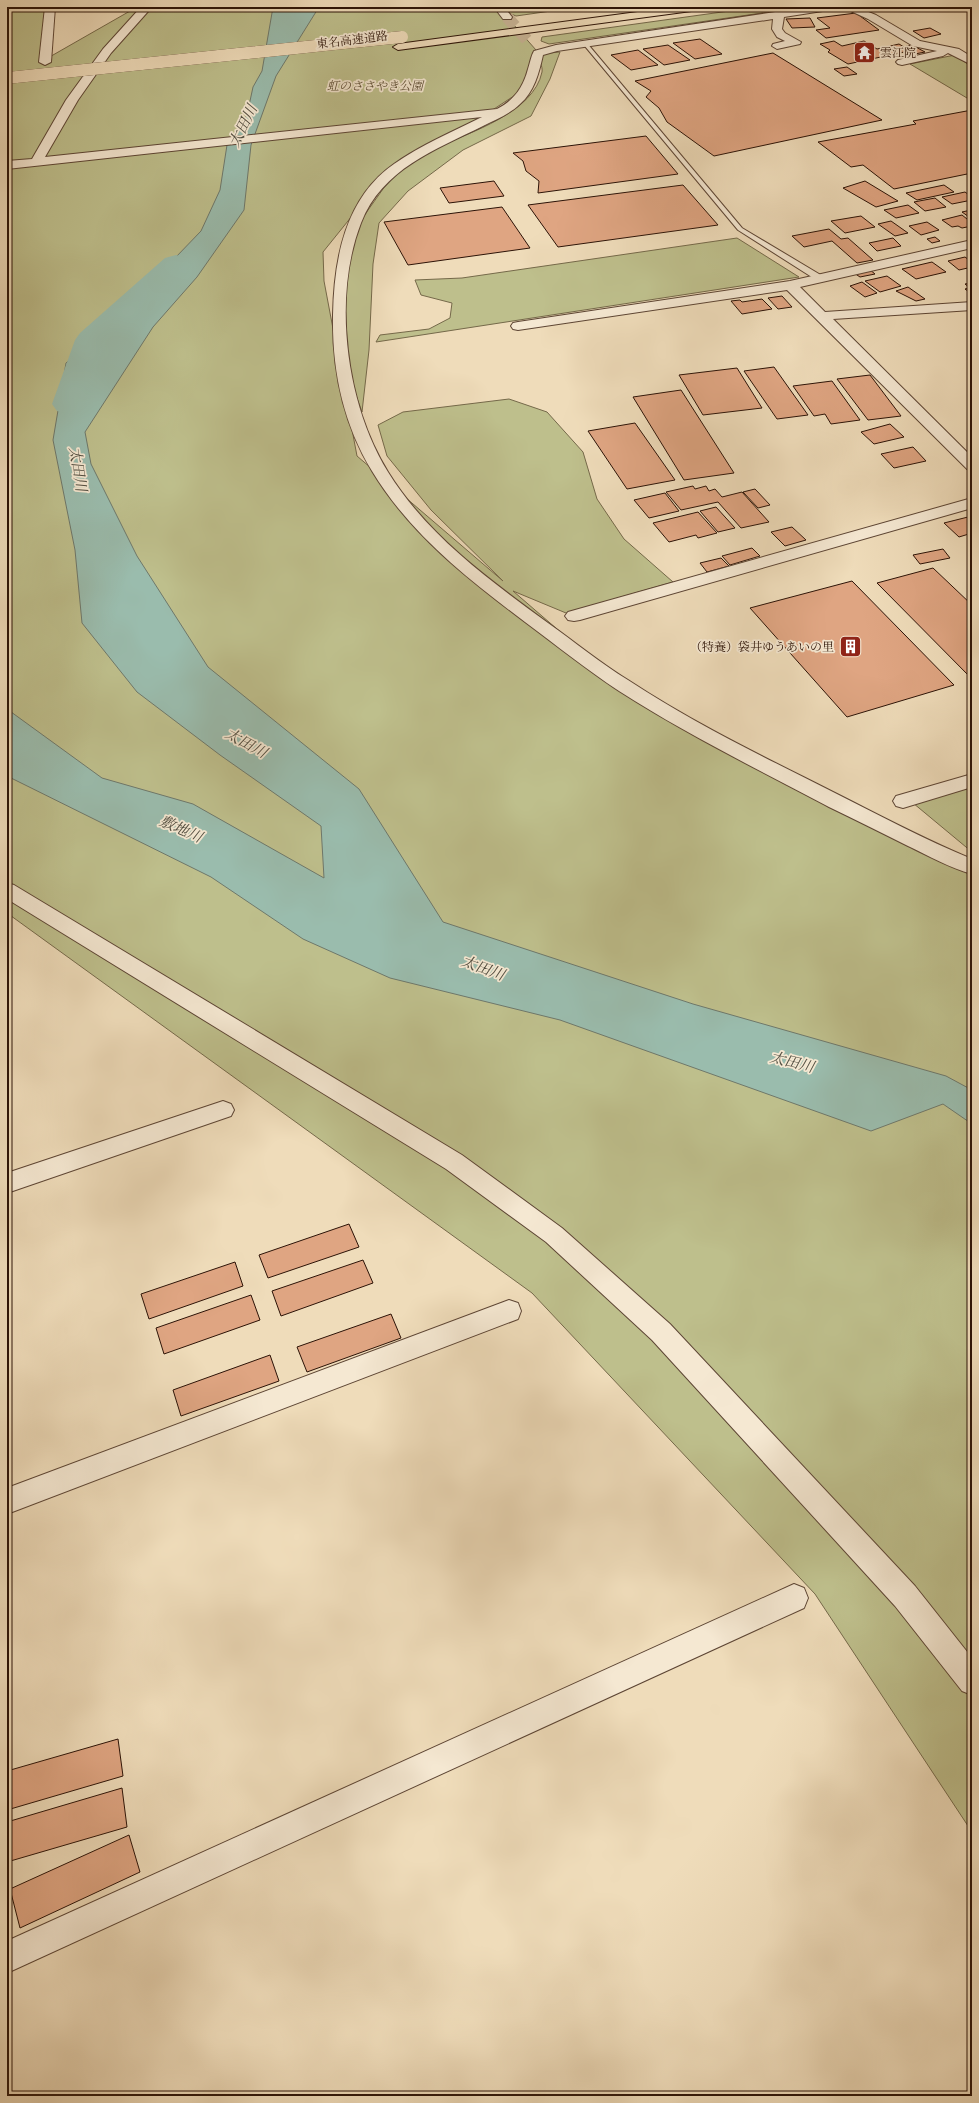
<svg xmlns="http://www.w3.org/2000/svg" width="979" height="2103" font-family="Alegreya,'Noto Serif JP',serif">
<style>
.green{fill:#bebf8c;stroke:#75694a}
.water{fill:#9abcad;stroke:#6e786b}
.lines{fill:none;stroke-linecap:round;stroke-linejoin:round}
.river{fill:#9abcad;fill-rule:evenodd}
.building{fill:#dfa582;stroke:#2c1307}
.minor-tunnel{stroke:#c8b496;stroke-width:12;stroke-dasharray:12 6;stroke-linecap:butt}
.service-casing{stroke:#5d4534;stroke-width:2}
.minor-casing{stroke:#5d4534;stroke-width:2}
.motorway-casing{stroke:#2c1307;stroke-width:2}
.service{fill:#f5e8d2;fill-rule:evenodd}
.minor{fill:#f5e8d2;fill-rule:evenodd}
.motorway{fill:#efdcba;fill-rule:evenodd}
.motorway-bridge-casing{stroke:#2c1307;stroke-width:12;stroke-linecap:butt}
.motorway-bridge{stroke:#efdcba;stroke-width:12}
.labels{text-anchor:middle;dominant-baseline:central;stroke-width:3.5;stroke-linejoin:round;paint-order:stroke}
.far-street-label{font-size:12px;fill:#2c1307;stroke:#f5e8d2}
.far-poi-label{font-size:12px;fill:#2c1307;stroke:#f5e8d2;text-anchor:start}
.far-park-label{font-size:12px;font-style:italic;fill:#5f4f36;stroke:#f5e8d2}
.water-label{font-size:15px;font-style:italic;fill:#524e41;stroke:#f5e8d2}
</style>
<rect width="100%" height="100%" fill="#efdcba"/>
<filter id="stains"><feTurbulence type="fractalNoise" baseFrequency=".005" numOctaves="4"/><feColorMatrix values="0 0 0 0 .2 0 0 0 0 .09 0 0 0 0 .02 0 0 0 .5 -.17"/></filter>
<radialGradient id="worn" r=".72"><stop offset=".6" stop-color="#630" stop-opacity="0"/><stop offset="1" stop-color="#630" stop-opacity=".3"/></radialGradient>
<g class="green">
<path d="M7,7h43l-4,52 91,-52 362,1 37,42 -7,36 -93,61c34,-14 98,-35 106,-75 1,-5 -3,-13 -5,-18l23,-2 -10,27 -19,37 -68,34 -55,41 -29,32 -6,41 -4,86 -7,62 -22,-62 11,-116 32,-45 14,-15 -24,16 -50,62 1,29 33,175 146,125 -72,-71 -44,-54 -9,-31 25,-13 106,-13 38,13 36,40 14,47 27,40 49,43 -107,31 -53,-22 110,95 292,154 57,22v970l-157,-238 -283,-301 -525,-380z"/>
<path d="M527,7h52l-63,9 -7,-3 1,-4z"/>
<path d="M758,7h45l-254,37 -8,-3 1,-4z"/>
<path d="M955,55l17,12v34l-62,-37z"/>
<path d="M737,238l62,39 -423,65 4,-7 49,-6 21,-11 2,-15 -31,-8 -6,-15 47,-2z"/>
<path d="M972,785v67l-59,-49z"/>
</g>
<path class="water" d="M273,7h46l-43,69 -25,69 -7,65 -47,67 -44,50 -68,105 6,32 46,92 71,111 151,122 84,133 250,82 253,72 26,14v34l-29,-20 -72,27 -311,-111 -170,-42 -87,-39 -92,-62 -204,-101v-67l95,69 91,26 131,74 -3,-52 -101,-71 -83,-63 -55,-69 -7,-73 -22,-110 13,-77 58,-52 77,-80 19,-41 7,-45 20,-30 6,-28 9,-16z"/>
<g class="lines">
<path class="river" d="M176,255l11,3 4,6 -4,6 -81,74 -20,60 -5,7 -12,3 -12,-3 -5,-7 23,-64 5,-7 85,-75z"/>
</g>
<g class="building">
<path d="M856,13l23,17 -53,8 -10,-8 14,-2 -13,-10z"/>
<path d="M810,18l5,9 -23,1 -6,-9z"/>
<path d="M930,28l11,6 -17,4 -11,-7z"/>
<path d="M700,39l22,15 -27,5 -22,-16z"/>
<path d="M834,41l8,5 22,-5 13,8 22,-5 5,3 8,-2 13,7 -10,2 -6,-3 -61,13 -20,-12 2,-2 -10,-6z"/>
<path d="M668,45l22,15 -26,5 -21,-16z"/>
<path d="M638,50l20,15 -27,5 -20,-15z"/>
<path d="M773,53l109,67 -168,36 -47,-34 -8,-14 -13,-11 5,-6 -16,-10z"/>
<path d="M847,67l10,7 -13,2 -10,-7z"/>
<path d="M972,110v63l-78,16 -31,-24 -12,2 -33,-25 98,-18 -3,-3z"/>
<path d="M646,136l32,38 -140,19 1,-12 -13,-10 -3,-10 -10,-8z"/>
<path d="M494,181l10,15 -55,7 -9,-15z"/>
<path d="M865,181l33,20 -22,6 -33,-19z"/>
<path d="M683,185l35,40 -160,22 -30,-42z"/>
<path d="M944,185l10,7 -37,8 -11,-7z"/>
<path d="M965,192l7,5v3l-20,4 -10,-7z"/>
<path d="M935,198l11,9 -21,4 -11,-9z"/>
<path d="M908,205l11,8 -23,5 -12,-8z"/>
<path d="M502,207l28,41 -122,17 -24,-43z"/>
<path d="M971,210l1,9 -10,-7z"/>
<path d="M962,215l10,8v3l-10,2 -4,-2 -6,1 -10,-7z"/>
<path d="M861,216l14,11 -30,6 -14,-12z"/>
<path d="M891,221l17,12 -13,3 -17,-12z"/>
<path d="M927,222l12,8 -18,5 -12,-9z"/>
<path d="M829,229l12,10 7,-1 25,22 -16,3 -25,-22 -28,6 -12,-11z"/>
<path d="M935,237l5,4 -8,2 -5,-4z"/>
<path d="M893,238l8,8 -24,5 -8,-8z"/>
<path d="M965,257l7,5v5l-13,3 -11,-9z"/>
<path d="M932,262l14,10 -30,7 -14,-10z"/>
<path d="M869,269l6,5 -15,3 -6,-4z"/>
<path d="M887,276l14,10 -21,6 -15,-11z"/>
<path d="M862,282l15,11 -12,4 -15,-11z"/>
<path d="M972,283v11l-7,-5 5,-1 -5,-4z"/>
<path d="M908,287l17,12 -9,2 -20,-10z"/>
<path d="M782,296l10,11 -14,2 -10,-11z"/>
<path d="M762,299l10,10 -30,5 -11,-13 9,-1 2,2z"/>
<path d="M774,367l34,48 -31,4 -33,-48z"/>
<path d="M737,368l25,40 -59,7 -24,-40z"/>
<path d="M870,375l31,41 -33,4 -31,-41z"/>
<path d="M832,381l28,39 -29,4 -6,-10 -11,2 -21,-30z"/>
<path d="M681,390l53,83 -50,7 -51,-83z"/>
<path d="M635,423l40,57 -48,9 -39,-58z"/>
<path d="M890,424l14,13 -30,7 -13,-12z"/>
<path d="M913,447l13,14 -32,7 -13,-14z"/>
<path d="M693,486l2,3 11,-3 3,5 6,-2 7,8 20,-5 27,30 -28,6 -23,-26 -37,8 -15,-18z"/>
<path d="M755,489l15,16 -12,3 -15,-16z"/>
<path d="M665,493l14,18 -30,7 -15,-18z"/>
<path d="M716,507l19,21 -17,4 -18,-21z"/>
<path d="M698,512l19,21 -19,5 -2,-3 -27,7 -16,-19z"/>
<path d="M972,516v17l-13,4 -15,-14z"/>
<path d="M792,527l14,13 -21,6 -14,-14z"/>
<path d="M752,548l8,8 -30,9 -8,-9z"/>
<path d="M943,549l7,9 -30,6 -7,-9z"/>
<path d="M721,558l8,8 -22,6 -7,-9z"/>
<path d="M933,568l39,37v74l-95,-96z"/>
<path d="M852,581l102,104 -107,32 -97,-109z"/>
<path d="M349,1224l10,23 -91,31 -9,-23z"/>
<path d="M363,1260l10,23 -92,33 -9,-25z"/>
<path d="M235,1262l8,24 -94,33 -8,-25z"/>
<path d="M251,1295l9,25 -96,34 -8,-26z"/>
<path d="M391,1314l10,24 -94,34 -10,-25z"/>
<path d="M270,1355l9,26 -98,35 -8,-26z"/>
<path d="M118,1739l5,37 -116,34v-39z"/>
<path d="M122,1788l5,39 -120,35v-40z"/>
<path d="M129,1835l11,37 -120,56 -10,-39z"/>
</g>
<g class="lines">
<path class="minor-tunnel" d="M507,17l21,24"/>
<defs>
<path id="service" d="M586,42l156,186 82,49v4h-6l-80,-51 -154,-185z"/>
<g id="minor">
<path d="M45,7h10l-4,55 -6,3 -6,-3z"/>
<path d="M141,7h11l-41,46 -33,47 -33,57 452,-48c17,-9 26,-21 31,-40 2,-6 3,-13 6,-18l22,-6 252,-38h26l-5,3 -45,7 -2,12 3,4 16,9 -1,2 -23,5 -5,-3 1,-2 12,-3 -8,-4 -5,-8 1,-10 -216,32 -14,4c-4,18 -9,37 -23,49 -10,10 -25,16 -37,22 -48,24 -101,43 -122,97 -29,75 -15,181 27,249 39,63 101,108 160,151 27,19 52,40 80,57 65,43 136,77 205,112 46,23 92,48 139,67v15c-22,-6 -43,-18 -64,-28 -26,-13 -52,-26 -79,-39 -70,-37 -143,-73 -210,-116 -32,-21 -63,-46 -94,-69 -57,-43 -115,-88 -153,-151 -29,-48 -40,-100 -39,-156 1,-56 12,-117 61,-151 27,-19 58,-32 88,-47l-475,52v-8l25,-2 34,-59 37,-51z"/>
<path d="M494,7h10l8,10 -1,2h-8z"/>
<path d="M842,7h14l20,8 44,26 39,8 13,8v8l-24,-12 -5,3 -41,9 -4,-1 -2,-2 2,-2 39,-9 -24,-5 -45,-27z"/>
<path d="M972,240v8l-172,39 25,25 147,-10v8l-139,9 139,138v14l-5,-2 -180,-179 -269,40 -5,-1 -2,-3 2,-3 5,-1 272,-41z"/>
<path d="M972,498v10l-392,112 -6,1 -6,-1 -3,-4 3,-4z"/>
<path d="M972,774v13l-69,21 -7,-2 -3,-5 3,-5z"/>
<path d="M7,883l7,2 448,270 100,73 108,96 245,262 57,72v37l-10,-4 -67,-85 -243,-266 -106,-98 -100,-73 -439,-270z"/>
<path d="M223,1101l8,3 3,6 -3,6 -224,77v-20z"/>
<path d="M509,1300l9,3 3,8 -3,8 -511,195v-26z"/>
<path d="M794,1584l10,4 4,10 -4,10 -797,365v-32z"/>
</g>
<path id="motorway" d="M675,7h29l-5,3 -301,40 -5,-3 5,-3z"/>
</defs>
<use href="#service" class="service-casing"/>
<use href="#minor" class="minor-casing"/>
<use href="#motorway" class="motorway-casing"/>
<use href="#service" class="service"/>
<use href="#minor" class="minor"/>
<use href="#motorway" class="motorway"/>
<defs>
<path id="motorway-bridge" d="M7,78l395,-41"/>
</defs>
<use href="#motorway-bridge" class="motorway-bridge-casing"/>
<use href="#motorway-bridge" class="motorway-bridge"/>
</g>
<defs>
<symbol id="temple-square" viewBox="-11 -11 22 22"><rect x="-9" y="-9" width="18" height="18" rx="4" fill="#8f2418" stroke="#f5e8d2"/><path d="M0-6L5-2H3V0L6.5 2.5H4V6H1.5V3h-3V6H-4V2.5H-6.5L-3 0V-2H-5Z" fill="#fff"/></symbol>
<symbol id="building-square" viewBox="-11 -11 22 22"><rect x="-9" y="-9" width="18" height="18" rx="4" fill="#8f2418" stroke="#f5e8d2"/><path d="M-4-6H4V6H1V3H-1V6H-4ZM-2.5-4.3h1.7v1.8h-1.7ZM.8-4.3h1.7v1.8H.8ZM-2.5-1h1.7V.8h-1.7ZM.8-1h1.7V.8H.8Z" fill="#fff"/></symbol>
</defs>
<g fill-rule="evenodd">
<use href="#temple-square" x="852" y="40" width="25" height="25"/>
<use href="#building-square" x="838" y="634" width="25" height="25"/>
</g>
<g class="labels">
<g class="far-street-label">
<text transform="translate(352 40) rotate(-7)">東名高速道路</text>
</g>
<g class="far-poi-label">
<text x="880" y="53">雲江院</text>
<text x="834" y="647" text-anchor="end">（特養）袋井ゆうあいの里</text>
</g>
<g class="far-park-label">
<text x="375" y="86">虹のささやき公園</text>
</g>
<g class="water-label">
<text transform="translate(243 126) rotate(-64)">太田川</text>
<text transform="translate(78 469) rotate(81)">太田川</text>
<text transform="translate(246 743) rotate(29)">太田川</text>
<text transform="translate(181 829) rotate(24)">敷地川</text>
<text transform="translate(483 968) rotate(20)">太田川</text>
<text transform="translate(792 1062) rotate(14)">太田川</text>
</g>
</g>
<rect width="979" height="2103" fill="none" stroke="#efdcba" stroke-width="24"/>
<rect x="8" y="8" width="963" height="2087" fill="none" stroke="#2c1307" stroke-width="2"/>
<rect x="12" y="12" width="955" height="2079" fill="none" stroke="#2c1307"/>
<rect width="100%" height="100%" filter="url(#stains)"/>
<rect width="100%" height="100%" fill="url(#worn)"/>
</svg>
